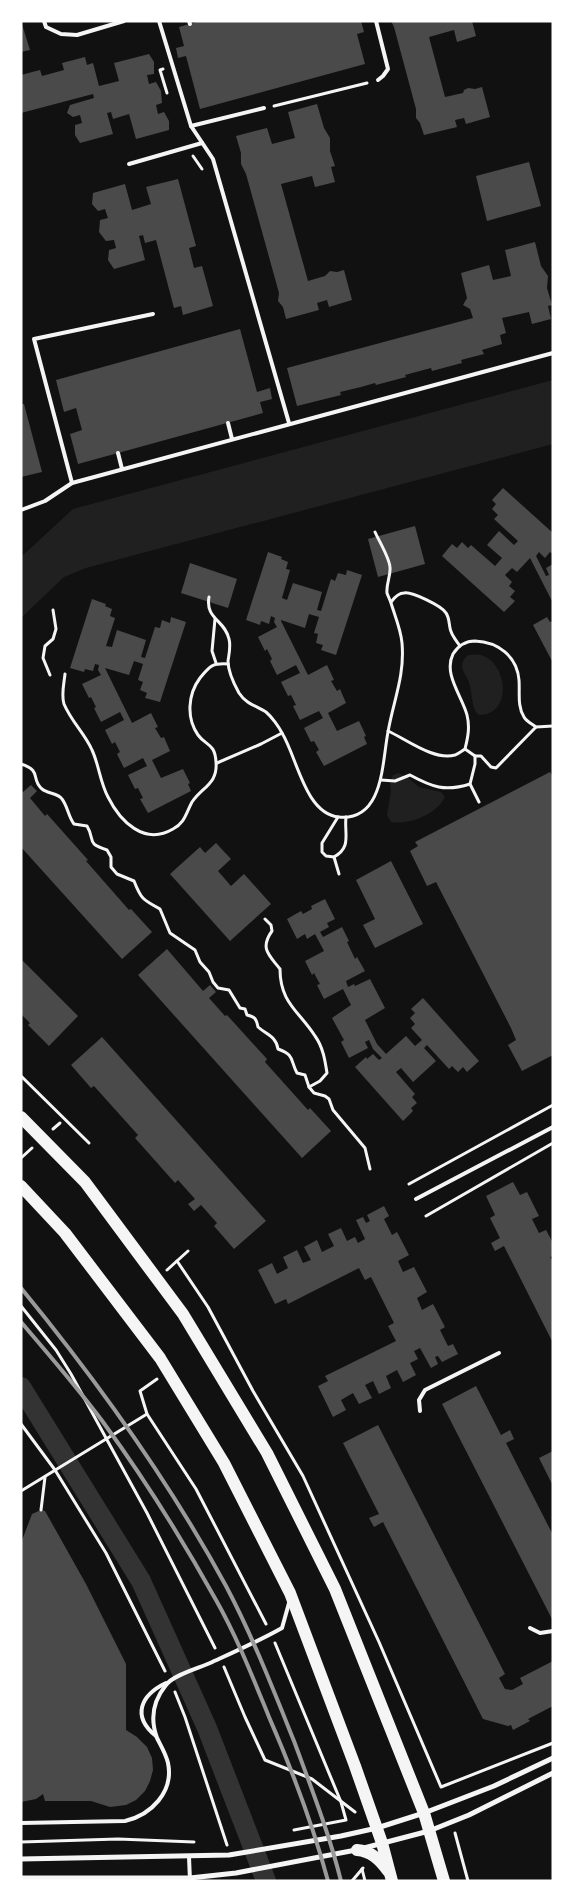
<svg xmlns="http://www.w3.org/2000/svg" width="574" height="1902" font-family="Inter,sans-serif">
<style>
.green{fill:#202020}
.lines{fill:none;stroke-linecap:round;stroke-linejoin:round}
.canal{stroke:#333;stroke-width:20}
.building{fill:#4a4a4a}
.path{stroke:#f5f5f5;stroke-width:3}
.service{stroke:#f5f5f5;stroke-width:4}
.minor{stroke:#f5f5f5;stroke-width:5}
.primary{stroke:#f5f5f5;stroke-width:12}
.rail{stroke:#9a9a9a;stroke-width:4}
</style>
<rect width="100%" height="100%" fill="#111"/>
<g class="green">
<path d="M553,380v64l-467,124 -22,9 -43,41v-61l52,-48z"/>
<path d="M469,655c4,0 8,-1 12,0 27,8 32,60 -2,60 -9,-8 -6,-24 -11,-35 -2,-5 -6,-9 -6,-15 1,-5 3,-8 7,-10z"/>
<path d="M398,773l9,4 12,10 22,5 4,5c-9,18 -36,28 -54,25l-4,-7 4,-24 -1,-9 3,-7z"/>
</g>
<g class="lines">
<path class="canal" d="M21,1387l120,194 66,147 59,153"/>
</g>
<g class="building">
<path d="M21,21l9,29 -9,2z"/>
<path d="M200,21h161l3,11 -7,2 8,30 -165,45 -14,-53 -8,2 -2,-10 8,-2 -5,-19z"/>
<path d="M391,21h81l4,15 -19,6 -3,-12 -25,7 16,60 18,-4 1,-3 4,-2 7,1 7,-2 8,30 -24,7 -2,-6 -9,2 2,7 -33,8 -4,-12 -4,-5v-9l-22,-82z"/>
<path d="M149,54l5,8v12l-7,1 2,9 7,-2 5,9 1,12 -6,2 2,9 6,-2 5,9v9l-33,9 -7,-25 -16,5 -2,-7 -4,1 6,21 -33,9 -5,-8v-10l7,-2 -2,-8 -7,2 -6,-4 3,-8 24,-7 -1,-4 -72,19v-38l19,-5 2,6 22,-6 -2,-7 23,-6 2,8 6,-2 6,23 20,-5 -5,-18z"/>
<path d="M317,104l7,24 6,10v13l5,15 -4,1 4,15 -20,5 -3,-11 -31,8 27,97 17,-5 5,-5 7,1 7,-2 8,30 -23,7 -2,-7 -10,3 2,7 -33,9 -3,-12 -5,-6 1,-8 -33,-119 -5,-10v-11l-5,-17 31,-8 5,16 23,-6 -7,-26z"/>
<path d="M529,162l12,44 -54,15 -11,-45z"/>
<path d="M178,179l18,67 -7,2 5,20 8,-2 11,40 -30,9 -2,-9 -7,2 -18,-68 -11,3 -2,-8 -4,1 6,24 -31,9 -6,-9 1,-10 7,-2 -2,-8 -8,1 -7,-9 1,-12 8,-2 -3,-9 -7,2 -6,-7 1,-11 32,-9 7,26 19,-6 -5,-17z"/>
<path d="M535,242l6,24 7,10 -1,12 5,17 -4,1 3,13 -19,5 -3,-12 -27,6 4,15 -6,2 2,9 -20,6 2,4 -23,6 1,3 -30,8 -1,-3 -26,7 1,2 -30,8 -1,-2 -14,4 -21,5 1,3 -44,11 -10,-38 186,-50 -3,-9 -7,-4 4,-7 -6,-25 28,-8 4,15 18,-4 -6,-26z"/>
<path d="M240,329l17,63 13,-4 2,11 -12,3 3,11 -185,51 -8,-30 12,-4 -6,-22 -12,4 -8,-32z"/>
<path d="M21,404h3l18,68 -21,5z"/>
<path d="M503,488l50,45v21l-3,-2 -5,6 -6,-6 -3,4 10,20 3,-1 -3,-7 7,-4v39l-23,-45 -13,14 -5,-4 -7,7 7,7 -3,4 6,5 -5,6 5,4 -11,11 -62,-56 10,-12 5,4 5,-6 6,6 3,-3 24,21 7,-8 -15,-13 12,-14 15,14 4,-4 -24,-22 4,-4 -6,-6 4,-5 -4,-4z"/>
<path d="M415,526l10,38 -47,13 -10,-38z"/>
<path d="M268,552l14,5 -1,2 7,3 -2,7 4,1 -8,28 5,2 6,-17 29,9 -5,18 4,1 10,-32 4,2 3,-8 8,2 1,-5 15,5 -26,80 -15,-5 2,-5 -7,-2 2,-9 -4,-1 5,-16 -10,-3 -4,14 -24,-8v1l27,54 19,-10 7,15 -3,1 6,10 3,-2 6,14 -18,10 9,18 22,-10 7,15 -2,1 3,7 -43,22 -8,-14 3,-2 -5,-9 -3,1 -7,-14 19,-10 -4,-7 -19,9 -7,-14 3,-1 -5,-10 -3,1 -7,-14 19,-9 -4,-8 -19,10 -7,-14 2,-2 -5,-10 -2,2 -7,-14 19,-10 -3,-5 1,-4 -4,-2 -2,8 -8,-3 -1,4 -14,-5z"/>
<path d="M190,563l47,16 -9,29 -47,-15z"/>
<path d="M92,599l14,5 -1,2 7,3 -2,7 5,2 -9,28 6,1 5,-17 29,10 -5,17 4,1 10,-31 5,1 2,-8 8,3 1,-6 15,5 -26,80 -15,-4 2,-5 -7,-3 3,-8 -5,-2 5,-16 -9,-3 -5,14 -24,-7 27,55 19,-10 7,14 -3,1 6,10 3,-1 6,14 -18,9 9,18 22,-9 7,14 -2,1 3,7 -43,22 -8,-14 3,-1 -5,-10 -3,1 -7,-14 19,-9 -4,-8 -19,10 -7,-14 3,-2 -5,-10 -3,2 -7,-14 19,-10 -4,-8 -19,10 -7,-14 2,-1 -5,-10 -2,1 -7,-14 19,-9 -3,-5 1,-5 -4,-1 -2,7 -8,-2 -1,3 -14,-4z"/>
<path d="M547,617l3,5 3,-1v42l-20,-38z"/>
<path d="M550,772l3,5v278l-31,16 -14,-26 8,-5 -5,-12 -75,-146 -9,4 -17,-35 8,-5 -3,-4z"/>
<path d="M31,785l6,6 -7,7 15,18 2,-2 41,46 -2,1 43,49 2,-1 21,23 -30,27 -101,-112v-57l2,2z"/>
<path d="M216,843l15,16 -13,12 13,15 13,-12 27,30 -41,37 -60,-67 30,-27 5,6z"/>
<path d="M391,861l32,63 -48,24 -12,-23 12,-6 -19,-39z"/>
<path d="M325,899l10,20 -8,4 2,4 -9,5 3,5 19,-10 7,14 -2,1 8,17 2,-2 8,14 -19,10 2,6 6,-3 1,2 15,-7 15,29 -20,12 12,24 9,10 20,-18 9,10 7,-6 -11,-12 4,-4 -5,-6 5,-5 -4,-4 12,-11 56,63 -12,11 -4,-5 -5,5 -6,-6 -3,3 -22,-24 -3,3 12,13 -23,21 -12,-14 -5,4 19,22 -3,3 5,6 -6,5 2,3 -10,10 -48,-54 11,-10 1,2 6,-5 6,6 3,-2 -9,-9 -4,-9 -4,2 3,6 -19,10 -8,-16 3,-2 -12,-22 19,-13 -8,-16 -19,10 -7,-14 3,-1 -6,-11 -2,2 -7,-14 19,-10 -9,-17 -8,5 -2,-5 -8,5 -10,-20 14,-8 2,3 9,-5 -1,-3z"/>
<path d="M167,949l36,42 7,-6 6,7 -7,6 16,18 2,-1 40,44 -2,3 43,48 2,-2 21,23 -29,27 -164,-183z"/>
<path d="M21,959l57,57 -29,30 -21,-21 2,-2 -9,-9z"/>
<path d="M102,1037l164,184 -32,28 -20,-23 3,-3 -16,-18 -7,6 -6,-7 7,-5 -17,-19 -3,3 -40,-45 3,-3 -44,-49 -3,2 -20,-23z"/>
<path d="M513,1182l7,13 7,-3 12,24 -7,3 7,14 7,-3 7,13v13l-3,1 3,4v82l-49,-97 -9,5 -4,-8 9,-5 -10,-20 5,-3 -9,-19z"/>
<path d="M384,1206l5,10 -5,3 8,16 5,-3 12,23 -11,6 5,11 11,-5 13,25 -10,6 5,12 11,-6 12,23 -5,3 8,16 5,-2 5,10 -16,8 -4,-6 -3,1 3,7 -7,4 -11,-20 -6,3 4,8 -8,4 6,12 -13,7 -6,-12 -11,6 5,12 -12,6 -6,-13 -8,4 7,13 -13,6 -6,-11 -12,7 5,10 -13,7 -15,-31 10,-5 -3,-5 71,-35 -8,-15 6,-3 -23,-46 -6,3 -6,-12 -71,36 -2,-5 -11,5 -17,-34 14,-7 5,11 11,-6 -5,-11 14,-7 6,13 8,-3 -7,-13 13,-7 5,12 12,-6 -6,-12 13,-6 6,13 8,-4 3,6 7,-4 -9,-19 7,-3 3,6 4,-2 -3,-6z"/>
<path d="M476,1386l25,49 9,-5 4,9 -8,4 47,92v86l-111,-217z"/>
<path d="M378,1425l127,249 -6,4 6,11 7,1 11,-6 -3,-6 33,-17v45l-25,13 2,2 -17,9 -2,-5 -3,1 -25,-7 -100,-197 -9,5 -5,-9 10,-4 -36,-71z"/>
<path d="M553,1451v35l-14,-28z"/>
<path d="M41,1510l4,1 41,73 40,80v66l11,7 10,10 5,11 1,12 -3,11 -5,10 -9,9 -10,5 -16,2 -19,-6h-46l-2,-7 -7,5 -15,3v-259l11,-29z"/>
</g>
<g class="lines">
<g class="path">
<path d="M163,69l-3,1 7,23"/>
<path d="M274,106l93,-23"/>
<path d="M193,156l9,13"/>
<path d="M209,597c-4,22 16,23 20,42 2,7 0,15 -1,22 0,11 6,23 11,32 7,11 18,13 27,19 6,5 13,15 16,21 15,24 23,81 57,84 45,4 43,-55 49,-85 5,-30 17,-56 14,-89 -1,-13 -7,-27 -11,-40 -1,-3 -3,-7 -4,-10 -1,-9 4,-18 3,-26 -1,-10 -11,-26 -15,-35"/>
<path d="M391,602c3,-4 7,-9 13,-9 7,-2 38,13 42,20 3,4 3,10 4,15 1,7 6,12 10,18"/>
<path d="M215,619l-3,32 4,12"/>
<path d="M65,674c-1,10 -4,21 -1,30 7,17 21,30 28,46 7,15 8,32 16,47 12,24 36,49 65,32 12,-6 13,-16 19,-27 10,-15 26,-18 24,-40 -1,-19 -10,-16 -18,-27 -12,-17 -10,-41 2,-57 10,-12 12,-15 28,-14"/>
<path d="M50,675l-7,-17 2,-12 8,-7 3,-10 -3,-19"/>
<path d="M388,731c18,8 46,30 67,24 3,-1 7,-4 10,-6 3,-12 5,-22 2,-34 -5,-19 -24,-41 -14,-61 5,-8 13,-13 22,-13 23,1 42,15 44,39 1,12 -2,26 5,37 2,4 8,7 12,10l17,-1"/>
<path d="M465,749l10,7v8l-5,20 9,18"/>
<path d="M475,756h6l10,11 5,1 40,-41"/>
<path d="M217,763l44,-19 21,-11"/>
<path d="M21,764c22,7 9,15 21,25 6,5 16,4 20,10 6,8 6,17 12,25l13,2c9,15 -2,17 20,24l4,7v10l6,7 17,7c7,18 9,19 26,28l10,24 25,17 5,12 9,10 4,10 5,6 11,2 11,18 5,1 2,6c8,2 9,3 11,12 9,8 18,9 20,22 17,6 12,11 19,24l8,2 4,12 5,6 11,3 4,3 4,11 32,38 5,21"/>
<path d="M381,780l14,1 15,-6c22,12 35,17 60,9"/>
<path d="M338,817l-16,26v9l4,4 8,1 5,17"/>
<path d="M334,857c18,-10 10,-23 12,-40"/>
<path d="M265,919l6,6 1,6c-13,18 -2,25 8,38 0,34 19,42 35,67 8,11 10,24 12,37l-7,8 -11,6"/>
<path d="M21,1076l68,67"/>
<path d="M53,1129l7,-6"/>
<path d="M21,1158l11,-10"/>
<path d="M409,1184l144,-79"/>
<path d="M426,1216l127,-73"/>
<path d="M177,1261l31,46 45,84 50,85 76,166 62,145 112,-44"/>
<path d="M167,1270l21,-19"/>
<path d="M21,1306l35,44 15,24 76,139 68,135"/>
<path d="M147,1414l49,75 70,135"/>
<path d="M21,1424l34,46 51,83 59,118"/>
<path d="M21,1491l126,-77 -7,-23 17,-12"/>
<path d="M41,1510l4,-33"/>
<path d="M275,1643l66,159 5,18 -52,10"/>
<path d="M224,1667l21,50 20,43 47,19 43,33"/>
<path d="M175,1692l10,25 42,128"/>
<path d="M455,1833l13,48"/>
<path d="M21,1842l97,-3 76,3"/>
<path d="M362,1869l3,12"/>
<path d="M352,1881l11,-13"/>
</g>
<g class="service">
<path d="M44,21l2,6 15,7 16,1 47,-14"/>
<path d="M159,21l32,105 22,33 76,264"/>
<path d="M189,21l1,3"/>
<path d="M376,21l12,48 -5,7 -5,4"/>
<path d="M191,126l73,-18"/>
<path d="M129,164l73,-21"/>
<path d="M228,423l4,16"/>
<path d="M118,453l4,16"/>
<path d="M72,483l-38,-144 119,-25"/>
<path d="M21,510l24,-9 27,-18 481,-130"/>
<path d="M416,1199l137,-72"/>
<path d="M420,1411l-1,-11 6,-10 74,-37"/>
<path d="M530,1628l10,5 13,-2"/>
<path d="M156,1736c-25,-20 -15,-41 10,-53"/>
<path d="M21,1823l104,-2c26,-6 49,-29 43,-58 -2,-9 -7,-17 -11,-25 -7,-19 -4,-37 9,-53 7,-10 33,-17 44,-22 24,-11 49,-22 72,-35l7,-25"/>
<path d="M189,1857l1,24"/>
</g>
<g class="minor">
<path d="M364,1848l65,-17 40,-16 84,-42"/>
<path d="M21,1859l208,-4 112,-19 36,-8 47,-15 70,-27 59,-28"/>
<path d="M21,1878h169l46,-5 120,-23"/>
</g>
<g class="primary">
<path d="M21,1117l64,65 72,97 26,35 84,139 68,136 89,224 20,68"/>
<path d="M21,1186l44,47 95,125 64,105 66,130 65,173 27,77 10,38"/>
<path d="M357,1850c14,1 23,10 31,21"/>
</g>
<g class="rail">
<path d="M21,1288c77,94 147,191 205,298 26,49 47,103 68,155 17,46 35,92 47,140"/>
<path d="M21,1322c28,33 56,65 82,100 41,56 79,117 113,178 21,37 37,78 53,117 23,53 44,108 59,164"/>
</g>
</g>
<rect width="574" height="1902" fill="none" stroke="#ffffff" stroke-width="45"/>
</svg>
